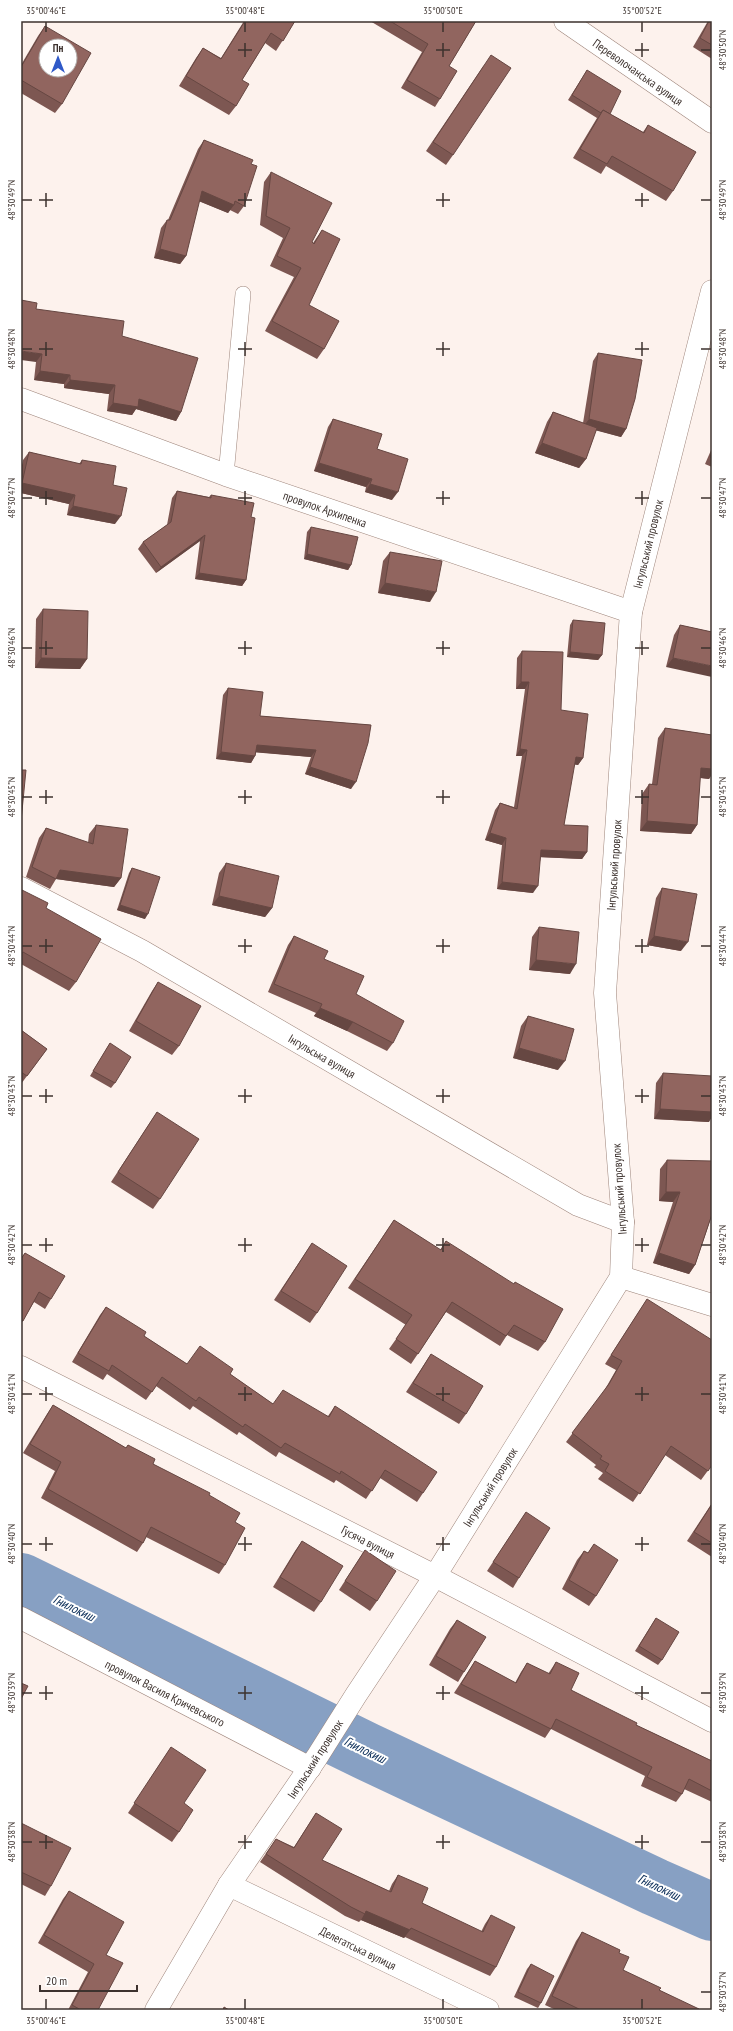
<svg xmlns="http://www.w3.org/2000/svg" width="733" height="2031" font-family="'PT Sans Narrow',sans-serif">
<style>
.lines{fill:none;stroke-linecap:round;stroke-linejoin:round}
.river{stroke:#87a0c3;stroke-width:58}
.lane-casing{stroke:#9e857b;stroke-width:16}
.street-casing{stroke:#9e857b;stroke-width:23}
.lane{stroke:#fff;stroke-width:15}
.street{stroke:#fff;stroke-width:22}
.wall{fill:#7d5752}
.shaded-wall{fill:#664742}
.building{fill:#91655f;stroke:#664742;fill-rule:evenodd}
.ticks{fill:none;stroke:#3d322e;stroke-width:1.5}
.labels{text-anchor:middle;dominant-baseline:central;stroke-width:4;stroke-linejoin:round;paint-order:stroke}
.street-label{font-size:12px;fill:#3d322e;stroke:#fff}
.water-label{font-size:13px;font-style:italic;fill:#092c57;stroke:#fff}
.neatline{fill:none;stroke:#3d322e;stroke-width:1.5}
.ticks-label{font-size:10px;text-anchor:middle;fill:#3d322e}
</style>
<rect width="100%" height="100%" fill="#fdf2ed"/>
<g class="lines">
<path class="river" d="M21,1582l345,169 289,136 57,25"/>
<defs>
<path id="lane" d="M226,475l17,-181"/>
<g id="street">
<path d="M565,21l147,101"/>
<path d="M21,399l205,76 405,137"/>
<path d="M21,888l121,63 436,254 45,17"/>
<path d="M621,1277l91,28"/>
<path d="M21,1367l414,209 277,145"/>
<path d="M21,1618l289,150"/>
<path d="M229,1885l259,125"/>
<path d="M156,2010l73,-125 88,-128 39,-62 79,-119 186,-299 2,-55 -18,-229 26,-381 81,-321"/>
</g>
</defs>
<use href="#lane" class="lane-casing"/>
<use href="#street" class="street-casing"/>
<use href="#lane" class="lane"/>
<use href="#street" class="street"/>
</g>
<g class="wall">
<path d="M244,21h51l-19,30 -11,-8 -23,37 -6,26 -7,9 -50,-29 17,-28 7,-10 18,10z"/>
<path d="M370,21h106l-27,45 -9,33 -5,8 -34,-19 21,-36z"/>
<path d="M708,21h4v38l-19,-12z"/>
<path d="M45,26l17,78 -7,9 -34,-20v-28l17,-29z"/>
<path d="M484,65l-31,90 -7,10 -20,-14z"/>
<path d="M587,70l23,44 33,18 5,-7 25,66 -7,10 -60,-35 -5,8 -28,-16 24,-40 -29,-18z"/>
<path d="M204,140l47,24 -7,42 -6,8 -8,-4 -2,3 -29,-12 -13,55 -6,8 -26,-6 7,-30 6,-8h1l30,-71z"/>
<path d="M271,172l41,70 1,1 9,-13 -13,75 15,44 -7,10 -52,-28 29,-54 -24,-11 13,-28 -23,-13 4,-43z"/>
<path d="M36,309l86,27 59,76 -5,9 -40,-12 -4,6 -25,-4 2,-17 -45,-6v-4l-30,-4 2,-18z"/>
<path d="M598,353l28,76 -5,8 -25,-7 -10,29 -7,9 -44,-15 12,-31 6,-10 30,11 10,-62z"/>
<path d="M333,419l44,30 15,51 -27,-8 1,-5 -52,-16 14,-44z"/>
<path d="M712,448v19l-7,-3z"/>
<path d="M29,452l50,12 3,-4 31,25 2,39 -48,-9 2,-11 -48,-11v-23l2,-10z"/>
<path d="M177,491l32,6 2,-2 40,22 -5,63 -4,6 -47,-7 5,-38 -44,32 -18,-24 5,-7 24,-17 5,-27z"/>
<path d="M311,527l40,38 -3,5 -44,-11 3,-27z"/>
<path d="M390,552l40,50 -52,-9 5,-32z"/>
<path d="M43,609l44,50 -7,10 -45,-1 1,-49z"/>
<path d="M573,620l29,35 -4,5 -31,-3 3,-32z"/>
<path d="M680,625l32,7 -46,35 8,-32z"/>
<path d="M522,651l39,59 22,48 -5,7 -4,-1 -10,61 23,27 -5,7 -41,-2 -8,36 -36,-4 5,-44 -17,-5 10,-30 5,-7 14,4 8,-51h-6l9,-67h-9l1,-31z"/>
<path d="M228,688l32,28 111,9 -20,64 -46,-15 6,-17 -55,-5 -1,4 -4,7 -35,-4 7,-64z"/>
<path d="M665,728l47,7v39l-3,5 -9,-1 -3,47 -6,9 -51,-3 2,-37 7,-10h3l6,-46z"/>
<path d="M96,825l25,53 -7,9 -58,-8 -6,10 -24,-12 13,-39 7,-10 42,15 1,-9z"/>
<path d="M226,863l46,45 -7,9 -53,-12 7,-32z"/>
<path d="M132,868l13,51 -28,-9 12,-37z"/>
<path d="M662,888l19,63 -34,-6 9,-47z"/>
<path d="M21,891l25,17 30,74 -7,9 -48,-27z"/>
<path d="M539,927l31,47 -41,-4 3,-33z"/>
<path d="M294,936l30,23 32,35 37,49 -6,8 -40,-20 -33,-15 2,-3 -48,-21 20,-47z"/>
<path d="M158,982l21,64 -7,9 -43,-24 23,-40z"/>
<path d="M528,1016l30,54 -45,-12 8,-32z"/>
<path d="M21,1030l26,19 -26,35z"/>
<path d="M110,1043l5,40 -4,5 -21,-12z"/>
<path d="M663,1073l46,49 -55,-3 2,-36z"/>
<path d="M157,1112l3,87 -7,10 -42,-27z"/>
<path d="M667,1160l45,55 -17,50 -6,9 -36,-11 20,-61 -14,-1 1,-32z"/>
<path d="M394,1220l46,30 6,-9 99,101 -7,9 -31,-16 -7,11 -54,-34 -35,52 -22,-15 17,-24 -58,-37z"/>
<path d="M312,1243l5,70 -7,10 -36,-23z"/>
<path d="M25,1253l26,46 -6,10 -11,-7 -13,22v-66z"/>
<path d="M647,1299l65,166 -11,15 -36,-25 -32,47 -35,-23 5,-6 -9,-6 2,-2 -30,-23 38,-51 12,-21 -11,-6z"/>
<path d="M106,1307l38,29 43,28 43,10 43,30 55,12 7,-10 88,87 -6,9 -37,-24 -14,21 -30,-19 -2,3 -55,-31 -3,5 -37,-25 -2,3 -44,-29 -3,4 -34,-24 -10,14 -39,-26 -4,6 -31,-18 28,-47z"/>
<path d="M431,1354l35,60 -7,10 -53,-32z"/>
<path d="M53,1405l73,43 2,-3 25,19 56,31 26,27 -10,43 -6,9 -73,-37 -3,6 -6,9 -96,-54 14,-27 -32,-18 24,-39z"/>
<path d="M712,1503v54l-25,-16z"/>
<path d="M526,1512l-7,66 -6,10 -26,-17z"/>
<path d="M302,1541l19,61 -7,10 -41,-25 22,-36z"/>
<path d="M594,1544l2,52 -7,10 -27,-17 15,-29 7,-9 4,2z"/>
<path d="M365,1550l12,51 -7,10 -31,-21z"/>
<path d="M656,1618l6,42 -4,5 -23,-14z"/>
<path d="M457,1620l7,52 -6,10 -29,-17 21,-36z"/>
<path d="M475,1661l40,22 6,-11 6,-9 21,11 8,-12 15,28 65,35 76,36v41l-28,-13 -2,5 -6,8 -35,-16 4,-10 -94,-47 -6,9 -91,-45z"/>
<path d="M171,1747l13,56 -5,29 -7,10 -44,-29z"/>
<path d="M316,1813l6,47 67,31 3,-7 6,-9 24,28 59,29 4,-8 6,-9 5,52 -6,9 -85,-39 -1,1 -43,-18 -2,2 -14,-6 -85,-54 16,-23 18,8z"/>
<path d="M21,1823l30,63 -6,10 -24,-12z"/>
<path d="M69,1891l37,64 -8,55h-30l20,-38 -50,-29 25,-44z"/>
<path d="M582,1932l37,21 4,17 36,20 40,20h-143l-11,-5 31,-64z"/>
<path d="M531,1964l10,39 -3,5 -24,-11 13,-28z"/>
</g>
<g class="shaded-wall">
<path d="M202,191l32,14 -6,8 -32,-13z"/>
<path d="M160,249l26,7 -6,8 -26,-6z"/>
<path d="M21,351l21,3 -6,8 -15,-2z"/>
<path d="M40,371l30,4 -6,9 -30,-4z"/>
<path d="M70,380l45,5 -6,9 -45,-6z"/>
<path d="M139,399l42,13 -5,9 -40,-12 -4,6 -25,-4 6,-8z"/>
<path d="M589,419l37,10 -5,8 -38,-10z"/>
<path d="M542,443l44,16 -7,9 -44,-15z"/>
<path d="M319,463l53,16 -6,8 -52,-16z"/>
<path d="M22,483l53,12 -6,9 -48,-11v-8z"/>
<path d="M370,484l28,8 -6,8 -27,-8z"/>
<path d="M73,506l48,10 -6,8 -48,-9z"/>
<path d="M205,535l-5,6 -44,32 5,-6z"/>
<path d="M307,554l44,11 -3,5 -44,-11z"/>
<path d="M199,573l47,7 -4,6 -47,-7z"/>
<path d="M385,583l51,9 -6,10 -52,-9z"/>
<path d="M570,652l32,3 -4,5 -31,-3z"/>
<path d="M41,658l46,1 -7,10 -45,-1z"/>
<path d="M673,658l39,8v11l-46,-10z"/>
<path d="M521,682h8l-4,7h-9z"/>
<path d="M257,745l59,5 -5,7 -59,-5z"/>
<path d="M520,749l7,1 -5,6h-6z"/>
<path d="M221,752l34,4 -4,7 -35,-4z"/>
<path d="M576,757l7,1 -5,7 -7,-1z"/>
<path d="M310,767l46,15 -5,7 -46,-15z"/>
<path d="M701,768l11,1v5l-3,5 -15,-2z"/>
<path d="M647,821l50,4 -6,9 -51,-3z"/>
<path d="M490,833l16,5 -4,7 -17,-5z"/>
<path d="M541,850l46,2 -5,7 -46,-2z"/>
<path d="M60,870l61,8 -7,9 -58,-8z"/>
<path d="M502,882l36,4 -5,7 -36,-4z"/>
<path d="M219,896l53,12 -7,9 -53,-12z"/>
<path d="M120,905l28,9 -3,5 -28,-9z"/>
<path d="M654,936l34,6 -7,9 -34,-6z"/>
<path d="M536,960l40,4 -6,10 -41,-4z"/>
<path d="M320,1008l33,14 -6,9 -33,-15z"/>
<path d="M519,1048l46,13 -7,9 -45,-12z"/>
<path d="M660,1109h52v8l-3,5 -55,-3z"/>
<path d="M666,1192h14l-7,10 -14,-1z"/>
<path d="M659,1253l36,12 -6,9 -36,-11z"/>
<path d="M366,1911l44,19 -6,8 -43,-18z"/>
</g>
<g class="building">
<path d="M245,21h50l-12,20 -12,-8 -29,47 7,4 -13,22 -50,-30 17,-28 18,11z"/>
<path d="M390,21h86l-27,45 8,5 -17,28 -33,-19 21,-36z"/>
<path d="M709,21h3v24l-12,-7z"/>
<path d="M45,26l46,27 -29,51 -41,-24v-13zM46,46h24v24h-24z"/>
<path d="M491,55l20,13 -58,87 -20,-13z"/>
<path d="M587,70l34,21 -11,23 -7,-4 -2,3 -29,-18z"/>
<path d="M603,110l41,23 4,-8 48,27 -23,39 -61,-35 -5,8 -27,-15z"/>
<path d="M204,140l49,20 -2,4 6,2 -13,40 -9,-5 -1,4 -32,-14 -16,65 -26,-7 7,-29h3z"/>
<path d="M271,172l61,31 -20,39 2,2 8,-14 18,9 -31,66 30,16 -15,28 -52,-28 29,-53 -24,-12 13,-28 -24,-12z"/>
<path d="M21,300l16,3 -1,6 88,12 -2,15 76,22 -17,54 -42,-13 -1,8 -25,-4 2,-18 -45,-5v-5l-30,-4 2,-17 -21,-3z"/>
<path d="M598,353l44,7 -7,39 -9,30 -37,-10z"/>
<path d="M553,412l44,16 -11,31 -44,-16z"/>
<path d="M333,419l49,15 -5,15 31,10 -10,33 -28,-8 2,-5 -53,-16z"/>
<path d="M29,452l52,12 1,-4 34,6 -3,19 14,3 -6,28 -48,-10 2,-11 -53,-12z"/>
<path d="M712,452v6l-2,-1z"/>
<path d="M177,491l34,7v-3l43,8 -3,14 4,1 -9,62 -47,-7 6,-38 -44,32 -18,-25 28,-20z"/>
<path d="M311,527l47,10 -7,28 -44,-11z"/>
<path d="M390,552l52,9 -6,31 -51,-9z"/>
<path d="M43,609l45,2 -1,48 -46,-1z"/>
<path d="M573,620l32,3 -3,32 -32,-3z"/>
<path d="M680,625l32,7v34l-39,-8z"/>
<path d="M522,651l41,1 -2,58 27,4 -5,44 -7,-1 -12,68 24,1 -1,26 -46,-2 -3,36 -36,-4 4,-44 -16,-5 10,-30 17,6 10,-59 -7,-1 9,-67h-8z"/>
<path d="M228,688l35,4 -3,24 111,9 -3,18 -12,39 -46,-15 6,-17 -59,-5 -2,11 -34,-4z"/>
<path d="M665,728l47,7v34l-11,-1 -4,57 -50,-4 2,-37 8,1z"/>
<path d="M21,770h5l-5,51z"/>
<path d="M96,825l32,4 -7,49 -61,-8 -4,9 -24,-12 14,-39 47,16z"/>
<path d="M226,863l53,13 -7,32 -53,-12z"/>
<path d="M132,868l28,9 -12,37 -28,-9z"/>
<path d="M662,888l35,6 -9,48 -34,-6z"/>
<path d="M22,890l26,13 -2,5 55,31 -25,43 -53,-30 -2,3v-63z"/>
<path d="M539,927l40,5 -3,32 -40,-4z"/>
<path d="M294,936l34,15 -4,8 40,17 -8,18 48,27 -11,22 -40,-21 -33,-14 2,-4 -48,-20z"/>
<path d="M158,982l43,24 -22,40 -43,-25z"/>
<path d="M528,1016l46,13 -9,32 -46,-13z"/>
<path d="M21,1030l26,19 -20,27 -6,-4z"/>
<path d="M110,1043l21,14 -16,26 -22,-12z"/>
<path d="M663,1073l49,3v36l-52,-3z"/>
<path d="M157,1112l42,27 -39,60 -42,-27z"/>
<path d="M667,1160l45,1v53l-17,51 -36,-12 21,-61h-14z"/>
<path d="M394,1220l47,30 5,-9 68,43 1,-2 48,27 -18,33 -31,-17 -8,11 -54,-34 -34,52 -22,-15 16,-24 -57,-36z"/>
<path d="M312,1243l35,23 -30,47 -36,-22z"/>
<path d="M25,1253l40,23 -14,23 -12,-7 -16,29 -2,-1v-61z"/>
<path d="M647,1299l65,41v125l-4,6 -37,-25 -31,48 -35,-23 4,-7 -9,-5 2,-3 -30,-23 37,-49 13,-23 -11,-6z"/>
<path d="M106,1307l40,25 -2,4 43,28 13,-18 33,23 -3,5 43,30 10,-14 46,27 6,-11 102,66 -14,21 -38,-23 -13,21 -31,-20 -1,3 -55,-31 -4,5 -36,-24 -2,3 -44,-30 -3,4 -34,-24 -10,15 -40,-27 -3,6 -31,-18z"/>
<path d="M431,1354l52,32 -17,28 -53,-31z"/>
<path d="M53,1405l73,43 2,-3 27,14 -2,5 57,29 -1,2 31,18 -5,9 10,6 -20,37 -74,-38 -8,16 -95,-54 13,-27 -31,-18z"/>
<path d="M712,1504v39l-18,-11z"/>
<path d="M526,1512l24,16 -31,50 -26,-16z"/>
<path d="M302,1541l41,25 -22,36 -41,-25z"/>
<path d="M594,1544l24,16 -22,36 -27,-16 15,-29 4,2z"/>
<path d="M365,1550l31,21 -19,30 -32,-20z"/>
<path d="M656,1618l23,14 -17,28 -23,-14z"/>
<path d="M457,1620l29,17 -22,35 -28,-16z"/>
<path d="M475,1661l41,22 11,-20 23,11 6,-12 23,11 -8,17 66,33 -1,2 76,36v30l-23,-12 -7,15 -35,-17 5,-10 -96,-48 -5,10 -90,-45z"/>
<path d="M21,1683l7,3 -7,13z"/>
<path d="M171,1747l35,23 -22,33 9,7 -14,22 -45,-29z"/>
<path d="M316,1813l26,16 -20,31 69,32 7,-17 30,13 -6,15 61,29 8,-17 24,12 -19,40 -85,-39 -1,2 -44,-19 -1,3 -14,-7 -85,-53 10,-15 18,9z"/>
<path d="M21,1823l50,25 -20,38 -30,-14z"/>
<path d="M69,1891l55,31 -18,33 17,8 -25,47h-17l-9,-5 22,-41 -50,-29z"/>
<path d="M582,1932l38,18 -1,3 10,4 -6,13 38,18 -2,2 40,19v1h-118l-29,-14z"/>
<path d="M531,1964l23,12 -13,27 -23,-11z"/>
<path d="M224,2007l5,3h-6z"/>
</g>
<path class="ticks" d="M46,22v10M245,22v10M443,22v10M642,22v10M245,43v14M443,43v14M642,43v14M238,50h14M436,50h14M635,50h14M701,50h10M46,193v14M245,193v14M443,193v14M642,193v14M22,200h10M39,200h14M238,200h14M436,200h14M635,200h14M701,200h10M46,342v14M245,342v14M443,342v14M642,342v14M22,349h10M39,349h14M238,349h14M436,349h14M635,349h14M701,349h10M46,491v14M245,491v14M443,491v14M642,491v14M22,498h10M39,498h14M238,498h14M436,498h14M635,498h14M701,498h10M46,641v14M245,641v14M443,641v14M642,641v14M22,648h10M39,648h14M238,648h14M436,648h14M635,648h14M701,648h10M46,790v14M245,790v14M443,790v14M642,790v14M22,797h10M39,797h14M238,797h14M436,797h14M635,797h14M701,797h10M46,939v14M245,939v14M443,939v14M642,939v14M22,946h10M39,946h14M238,946h14M436,946h14M635,946h14M701,946h10M46,1089v14M245,1089v14M443,1089v14M642,1089v14M22,1096h10M39,1096h14M238,1096h14M436,1096h14M635,1096h14M701,1096h10M46,1238v14M245,1238v14M443,1238v14M642,1238v14M22,1245h10M39,1245h14M238,1245h14M436,1245h14M635,1245h14M701,1245h10M46,1387v14M245,1387v14M443,1387v14M642,1387v14M22,1394h10M39,1394h14M238,1394h14M436,1394h14M635,1394h14M701,1394h10M46,1537v14M245,1537v14M443,1537v14M642,1537v14M22,1544h10M39,1544h14M238,1544h14M436,1544h14M635,1544h14M701,1544h10M46,1686v14M245,1686v14M443,1686v14M642,1686v14M22,1693h10M39,1693h14M238,1693h14M436,1693h14M635,1693h14M701,1693h10M46,1835v14M245,1835v14M443,1835v14M642,1835v14M22,1842h10M39,1842h14M238,1842h14M436,1842h14M635,1842h14M701,1842h10M701,1992h10M46,1999v10M245,1999v10M443,1999v10M642,1999v10"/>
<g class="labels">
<g class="street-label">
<text transform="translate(638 72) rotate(35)">Переволочанська вулиця</text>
<text transform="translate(325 509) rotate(19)">провулок Архипенка</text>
<text transform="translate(648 544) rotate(-76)">Інгульський провулок</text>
<text transform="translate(614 865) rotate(-86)">Інгульський провулок</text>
<text transform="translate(322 1056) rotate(30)">Інгульська вулиця</text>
<text transform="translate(619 1189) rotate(-94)">Інгульський провулок</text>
<text transform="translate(490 1487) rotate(-58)">Інгульський провулок</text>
<text transform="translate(368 1542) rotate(27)">Гусяча вулиця</text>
<text transform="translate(165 1693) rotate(27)">провулок Василя Кричевського</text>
<text transform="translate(315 1759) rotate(-57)">Інгульський провулок</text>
<text transform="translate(358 1948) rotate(26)">Делегатська вулиця</text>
</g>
<g class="water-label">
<text transform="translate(74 1608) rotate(26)">Гнилокиш</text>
<text transform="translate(365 1750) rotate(26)">Гнилокиш</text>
<text transform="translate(659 1887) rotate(25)">Гнилокиш</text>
</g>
</g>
<rect width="733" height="2031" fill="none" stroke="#ffffff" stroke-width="44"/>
<g transform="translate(58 58)"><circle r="19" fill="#ffffff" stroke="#b1adab"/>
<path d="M0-3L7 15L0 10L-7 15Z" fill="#2f59c8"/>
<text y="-6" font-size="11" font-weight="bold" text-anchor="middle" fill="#3d322e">Пн</text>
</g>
<path d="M40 1985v6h97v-6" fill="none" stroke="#3d322e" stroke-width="2"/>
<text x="46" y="1985" font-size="12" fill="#3d322e" stroke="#ffffff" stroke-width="3" paint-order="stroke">20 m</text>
<rect x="22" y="22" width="689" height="1987" class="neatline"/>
<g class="ticks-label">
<text x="46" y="14">35°00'46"E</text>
<text x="245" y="14">35°00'48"E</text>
<text x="443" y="14">35°00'50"E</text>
<text x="642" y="14">35°00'52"E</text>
<text transform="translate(722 50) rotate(-90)" y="4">48°30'50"N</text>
<text transform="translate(11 200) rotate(-90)" y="4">48°30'49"N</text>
<text transform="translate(722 200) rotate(-90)" y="4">48°30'49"N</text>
<text transform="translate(11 349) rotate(-90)" y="4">48°30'48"N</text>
<text transform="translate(722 349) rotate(-90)" y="4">48°30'48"N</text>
<text transform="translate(11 498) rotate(-90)" y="4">48°30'47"N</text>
<text transform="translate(722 498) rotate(-90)" y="4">48°30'47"N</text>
<text transform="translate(11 648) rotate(-90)" y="4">48°30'46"N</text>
<text transform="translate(722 648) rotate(-90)" y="4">48°30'46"N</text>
<text transform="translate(11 797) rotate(-90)" y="4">48°30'45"N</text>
<text transform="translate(722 797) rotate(-90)" y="4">48°30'45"N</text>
<text transform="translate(11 946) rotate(-90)" y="4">48°30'44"N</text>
<text transform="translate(722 946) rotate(-90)" y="4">48°30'44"N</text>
<text transform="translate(11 1096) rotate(-90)" y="4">48°30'43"N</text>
<text transform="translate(722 1096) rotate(-90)" y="4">48°30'43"N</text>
<text transform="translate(11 1245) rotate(-90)" y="4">48°30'42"N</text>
<text transform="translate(722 1245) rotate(-90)" y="4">48°30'42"N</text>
<text transform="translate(11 1394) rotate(-90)" y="4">48°30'41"N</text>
<text transform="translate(722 1394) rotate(-90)" y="4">48°30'41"N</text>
<text transform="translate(11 1544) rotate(-90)" y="4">48°30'40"N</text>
<text transform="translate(722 1544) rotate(-90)" y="4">48°30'40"N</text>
<text transform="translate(11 1693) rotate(-90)" y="4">48°30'39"N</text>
<text transform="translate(722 1693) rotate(-90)" y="4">48°30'39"N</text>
<text transform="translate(11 1842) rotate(-90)" y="4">48°30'38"N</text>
<text transform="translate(722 1842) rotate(-90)" y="4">48°30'38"N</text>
<text transform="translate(722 1992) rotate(-90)" y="4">48°30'37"N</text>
<text x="46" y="2024">35°00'46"E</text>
<text x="245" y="2024">35°00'48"E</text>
<text x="443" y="2024">35°00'50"E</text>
<text x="642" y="2024">35°00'52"E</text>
</g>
</svg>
